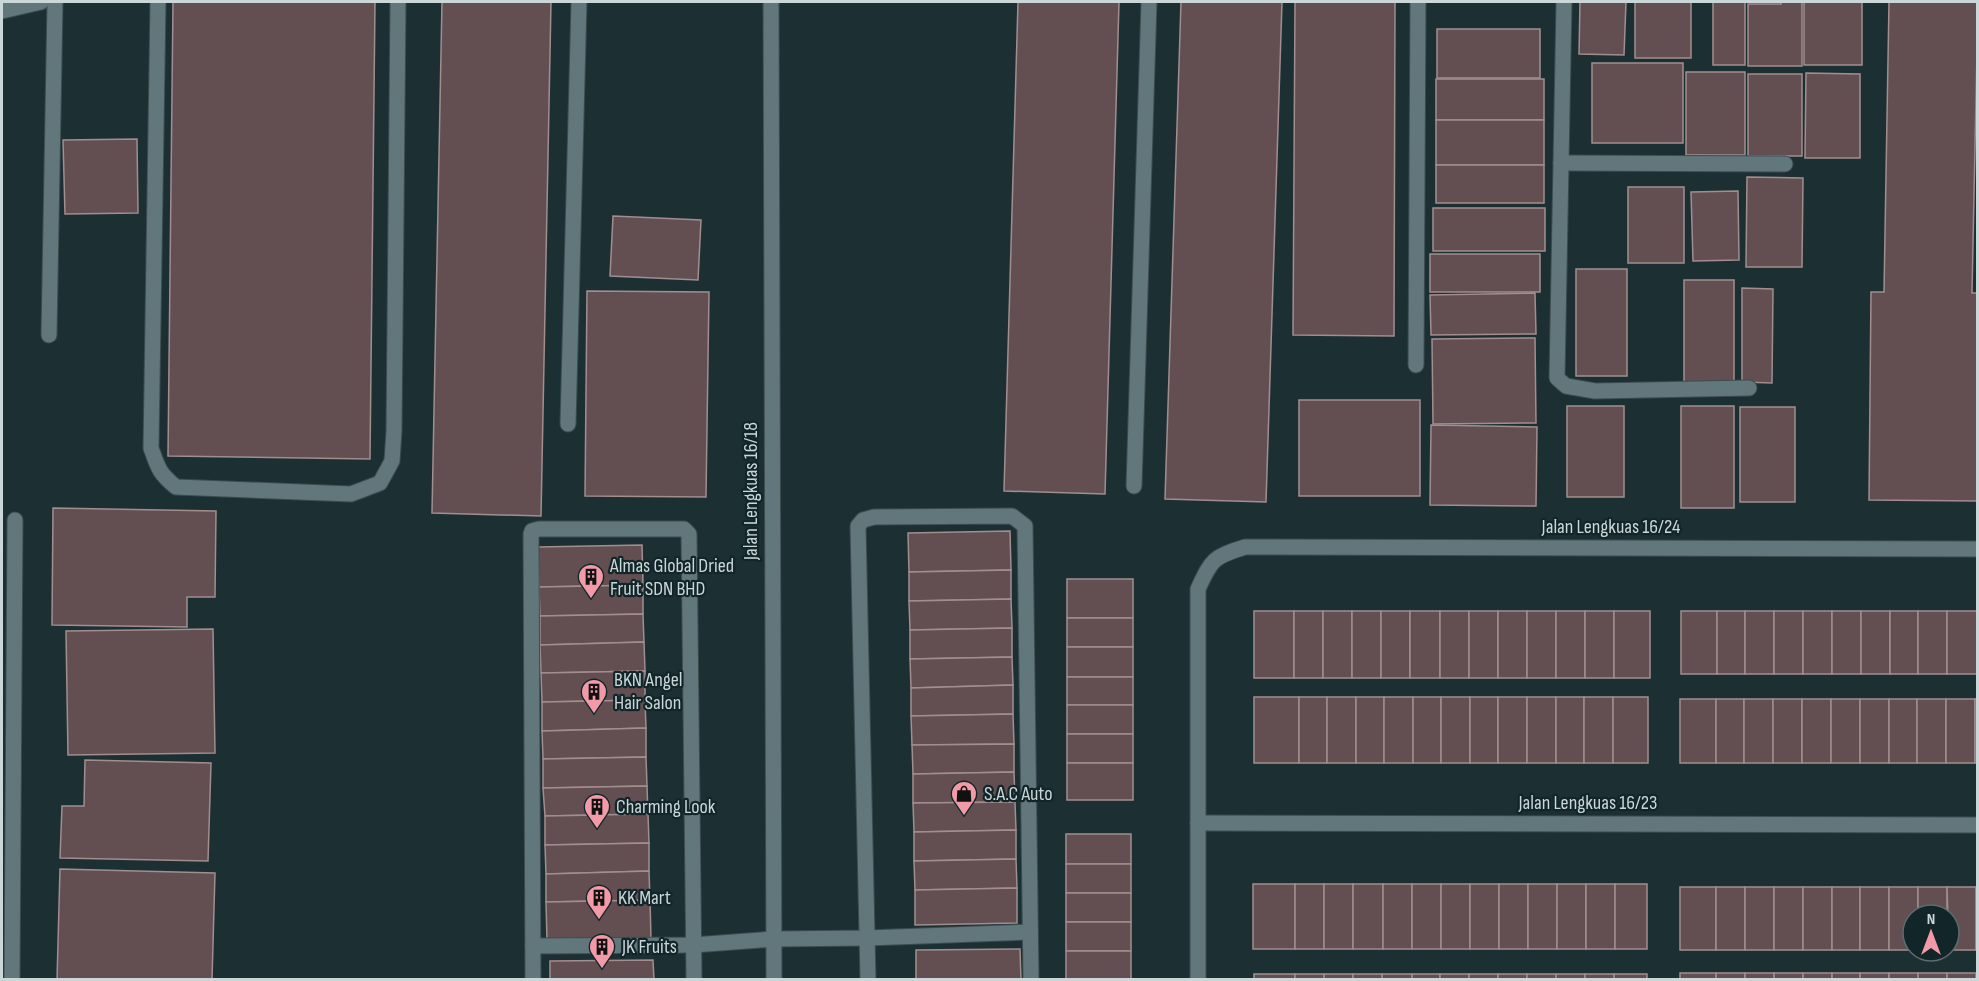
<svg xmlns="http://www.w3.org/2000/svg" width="1979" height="981" font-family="'Sofia Sans Condensed',sans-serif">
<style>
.building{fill:#634f52;stroke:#a28d8f;stroke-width:1.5}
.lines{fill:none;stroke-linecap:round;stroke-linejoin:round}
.minor-casing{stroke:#3c4d50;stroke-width:17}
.minor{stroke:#62777c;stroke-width:15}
.labels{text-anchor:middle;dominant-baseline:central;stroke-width:4.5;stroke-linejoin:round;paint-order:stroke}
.street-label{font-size:20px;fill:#cbd6d9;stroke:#12262a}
.poi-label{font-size:20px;fill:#cbd6d9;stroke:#12262a;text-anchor:start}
</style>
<rect width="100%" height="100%" fill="#1c3034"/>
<g class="building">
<path d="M173,2h202l-5,457 -202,-3z"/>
<path d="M442,2h109l-10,514 -109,-3z"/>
<path d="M1018,2h101l-14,492 -101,-3z"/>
<path d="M1181,2h101l-16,500 -101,-3z"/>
<path d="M1295,2h100l-1,334 -101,-1z"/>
<path d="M1580,2h46l-2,53 -45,-1z"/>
<rect x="1635" y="2" width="56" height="56"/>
<rect x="1713" y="2" width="32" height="63"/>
<path d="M1781,2h21v64h-54v-62h33z"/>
<rect x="1804" y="2" width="58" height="63"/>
<path d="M1889,2h89l-6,291h6v208l-109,-1 2,-208h13z"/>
<rect x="1437" y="29" width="103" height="49"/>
<rect x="1592" y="63" width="91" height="80"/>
<rect x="1686" y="72" width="59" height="83"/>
<path d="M1806,73l54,1v84h-55z"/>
<rect x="1748" y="74" width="54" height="82"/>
<rect x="1436" y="79" width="108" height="41"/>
<rect x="1436" y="120" width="108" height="45"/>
<path d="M137,139l1,74 -73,1 -2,-74z"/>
<rect x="1436" y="165" width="108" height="38"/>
<path d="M1747,177l56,1 -1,89h-56z"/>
<rect x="1628" y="187" width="56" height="76"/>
<path d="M1738,191l1,69 -46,1 -2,-69z"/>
<rect x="1433" y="208" width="112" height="43"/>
<path d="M613,216l88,4 -3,60 -88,-4z"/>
<rect x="1430" y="254" width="110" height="38"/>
<rect x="1576" y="269" width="51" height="107"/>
<rect x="1684" y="280" width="50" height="102"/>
<path d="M1742,288l31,1 -1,94 -30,-1z"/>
<path d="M587,291l122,1 -3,205 -121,-1z"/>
<path d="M1535,293l1,41 -105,1 -1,-40z"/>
<path d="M1535,338l1,85 -103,1 -1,-85z"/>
<rect x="1299" y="400" width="121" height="96"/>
<rect x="1567" y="406" width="57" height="91"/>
<rect x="1681" y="406" width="53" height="102"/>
<rect x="1740" y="407" width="55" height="95"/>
<path d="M1431,425l106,2 -1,79 -106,-1z"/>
<path d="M53,508l163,3 -1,86h-28v30l-135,-2z"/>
<path d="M1010,531l1,39 -102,2 -1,-39z"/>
<path d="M642,545l1,40 -104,2 -1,-40z"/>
<path d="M1011,570v29l-102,2v-29z"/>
<rect x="1067" y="579" width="66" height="39"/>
<path d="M643,585v29l-103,2 -1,-29z"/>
<path d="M1011,599l1,29 -102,2 -1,-29z"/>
<rect x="1254" y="611" width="40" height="67"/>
<rect x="1294" y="611" width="29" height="67"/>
<rect x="1323" y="611" width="29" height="67"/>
<rect x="1352" y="611" width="29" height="67"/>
<rect x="1381" y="611" width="29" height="67"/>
<rect x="1410" y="611" width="30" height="67"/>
<rect x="1440" y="611" width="29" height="67"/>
<rect x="1469" y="611" width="29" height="67"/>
<rect x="1498" y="611" width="29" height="67"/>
<rect x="1527" y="611" width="29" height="67"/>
<rect x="1556" y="611" width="29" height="67"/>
<rect x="1585" y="611" width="29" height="67"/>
<rect x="1614" y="611" width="36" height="67"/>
<rect x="1681" y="611" width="36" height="63"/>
<rect x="1717" y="611" width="28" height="63"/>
<rect x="1745" y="611" width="29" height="63"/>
<rect x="1774" y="611" width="29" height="63"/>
<rect x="1803" y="611" width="29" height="63"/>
<rect x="1832" y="611" width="29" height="63"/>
<rect x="1861" y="611" width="29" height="63"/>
<rect x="1890" y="611" width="28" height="63"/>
<rect x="1918" y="611" width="29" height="63"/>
<rect x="1947" y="611" width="30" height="63"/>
<rect x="1977" y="611" width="1" height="63"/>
<path d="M643,614l1,28 -104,3v-29z"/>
<rect x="1067" y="618" width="66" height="29"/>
<path d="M1012,628v29l-102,2v-29z"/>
<path d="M213,629l2,124 -147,2 -2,-124z"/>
<path d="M644,642l1,29 -104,2 -1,-28z"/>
<rect x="1067" y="647" width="66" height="30"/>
<path d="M1012,657l1,28 -102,3 -1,-29z"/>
<path d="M645,671v29l-103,2 -1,-29z"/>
<rect x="1067" y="677" width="66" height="28"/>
<path d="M1013,685v29l-102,2v-28z"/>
<rect x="1254" y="697" width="45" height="66"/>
<rect x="1299" y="697" width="28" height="66"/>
<rect x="1327" y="697" width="29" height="66"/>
<rect x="1356" y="697" width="28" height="66"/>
<rect x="1384" y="697" width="29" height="66"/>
<rect x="1413" y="697" width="28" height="66"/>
<rect x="1441" y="697" width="29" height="66"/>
<rect x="1470" y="697" width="28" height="66"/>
<rect x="1498" y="697" width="29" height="66"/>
<rect x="1527" y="697" width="29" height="66"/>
<rect x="1556" y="697" width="28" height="66"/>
<rect x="1584" y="697" width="29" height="66"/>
<rect x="1613" y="697" width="35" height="66"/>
<rect x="1680" y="699" width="36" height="64"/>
<rect x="1716" y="699" width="28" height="64"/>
<rect x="1744" y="699" width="29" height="64"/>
<rect x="1773" y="699" width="29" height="64"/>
<rect x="1802" y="699" width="29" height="64"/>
<rect x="1831" y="699" width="29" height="64"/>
<rect x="1860" y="699" width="29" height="64"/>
<rect x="1889" y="699" width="28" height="64"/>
<rect x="1917" y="699" width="29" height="64"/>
<rect x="1946" y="699" width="29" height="64"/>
<rect x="1975" y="699" width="3" height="64"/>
<path d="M645,700l1,28 -104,3v-29z"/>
<rect x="1067" y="705" width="66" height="29"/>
<path d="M1013,714l1,30 -102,1 -1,-29z"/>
<path d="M646,728v29l-103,2 -1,-28z"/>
<rect x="1067" y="734" width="66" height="29"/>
<path d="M1014,744v28l-101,2 -1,-29z"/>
<path d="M646,757l1,29 -104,2v-29z"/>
<path d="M85,760l126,3 -3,98 -148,-3 2,-52h22z"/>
<rect x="1067" y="763" width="66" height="37"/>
<path d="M1014,772l1,30 -102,1v-29z"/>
<path d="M647,786l1,28 -103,2 -2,-28z"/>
<path d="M1015,802l1,28 -102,2 -1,-29z"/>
<path d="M648,814l1,29 -104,2v-29z"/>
<path d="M1016,830v29l-102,2v-29z"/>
<rect x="1066" y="834" width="65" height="30"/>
<path d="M649,843v28l-103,3 -1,-29z"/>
<path d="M1016,859l1,29 -102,2 -1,-29z"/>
<rect x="1066" y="864" width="65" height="29"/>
<path d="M60,869l155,4 -3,107h-155z"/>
<path d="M649,871l1,29 -104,2v-28z"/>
<rect x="1253" y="884" width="42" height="65"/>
<rect x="1295" y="884" width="29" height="65"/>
<rect x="1324" y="884" width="29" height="65"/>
<rect x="1353" y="884" width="30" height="65"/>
<rect x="1383" y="884" width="29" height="65"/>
<rect x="1412" y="884" width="29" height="65"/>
<rect x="1441" y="884" width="29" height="65"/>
<rect x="1470" y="884" width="29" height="65"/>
<rect x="1499" y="884" width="29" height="65"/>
<rect x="1528" y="884" width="29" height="65"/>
<rect x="1557" y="884" width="29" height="65"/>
<rect x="1586" y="884" width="29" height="65"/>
<rect x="1615" y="884" width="32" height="65"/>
<rect x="1680" y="887" width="36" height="63"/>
<rect x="1716" y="887" width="29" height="63"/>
<rect x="1745" y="887" width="29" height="63"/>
<rect x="1774" y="887" width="29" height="63"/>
<rect x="1803" y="887" width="29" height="63"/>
<rect x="1832" y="887" width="28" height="63"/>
<rect x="1860" y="887" width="29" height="63"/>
<path d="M1889,887h29v28h-5v35h-24z"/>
<rect x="1918" y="887" width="29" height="28"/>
<path d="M1947,887h29v63h-27z"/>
<rect x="1976" y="887" width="2" height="63"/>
<path d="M1017,888v35l-102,2v-35z"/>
<rect x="1066" y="893" width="65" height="29"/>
<path d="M650,900l1,39 -104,2 -1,-39z"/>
<rect x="1066" y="922" width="65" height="29"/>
<path d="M1020,949l1,31h-105v-30z"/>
<rect x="1066" y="951" width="65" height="29"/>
<path d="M653,960l1,20h-104v-19z"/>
<rect x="1680" y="973" width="36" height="7"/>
<rect x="1716" y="973" width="29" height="7"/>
<rect x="1745" y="973" width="29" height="7"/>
<rect x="1774" y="973" width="29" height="7"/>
<rect x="1803" y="973" width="29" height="7"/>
<rect x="1832" y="973" width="28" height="7"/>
<rect x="1860" y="973" width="29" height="7"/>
<rect x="1889" y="973" width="29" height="7"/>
<rect x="1918" y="973" width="29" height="7"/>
<rect x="1947" y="973" width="29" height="7"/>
<rect x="1254" y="974" width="41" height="6"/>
<rect x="1295" y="974" width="29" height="6"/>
<rect x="1324" y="974" width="29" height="6"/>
<rect x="1353" y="974" width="29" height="6"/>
<rect x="1382" y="974" width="30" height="6"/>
<rect x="1412" y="974" width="28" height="6"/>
<rect x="1440" y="974" width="29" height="6"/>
<rect x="1469" y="974" width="29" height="6"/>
<rect x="1498" y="974" width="29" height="6"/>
<rect x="1527" y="974" width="29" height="6"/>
<rect x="1556" y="974" width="29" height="6"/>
<rect x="1585" y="974" width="29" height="6"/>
<rect x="1614" y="974" width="33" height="6"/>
</g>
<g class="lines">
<defs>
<g id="minor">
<path d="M158,2l-7,446c7,20 8,25 25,39l175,7 29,-11 12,-22 2,-30 4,-429"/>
<path d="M771,2l3,978"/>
<path d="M1564,2l-7,376 9,8 29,5 154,-3"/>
<path d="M2,11l39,-9"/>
<path d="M1561,163l224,1"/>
<path d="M49,335l6,-333"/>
<path d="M1416,365l2,-363"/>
<path d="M568,424l11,-422"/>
<path d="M1134,486l15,-484"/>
<path d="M1198,823l780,2"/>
<path d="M533,946l160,-1 81,-6 93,-1 163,-6"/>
<path d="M12,980l3,-460"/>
<path d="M533,980l-2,-446 1,-3 7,-2h145l5,5 5,446"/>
<path d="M868,980l-10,-454 5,-6 11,-3 138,-1 13,10 6,454"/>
<path d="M1198,980v-391c14,-30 15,-32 47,-42l733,2"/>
</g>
</defs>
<use href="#minor" class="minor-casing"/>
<use href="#minor" class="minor"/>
</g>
<defs>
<symbol id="building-pin" viewBox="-11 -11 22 30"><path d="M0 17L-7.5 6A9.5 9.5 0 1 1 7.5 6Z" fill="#f39aa8" stroke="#12262a"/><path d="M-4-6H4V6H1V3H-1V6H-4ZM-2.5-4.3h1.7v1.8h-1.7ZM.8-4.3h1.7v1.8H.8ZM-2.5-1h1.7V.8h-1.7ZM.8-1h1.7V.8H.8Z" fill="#111"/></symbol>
<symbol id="shop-pin" viewBox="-11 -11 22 30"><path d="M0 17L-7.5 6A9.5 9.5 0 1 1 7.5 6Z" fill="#f39aa8" stroke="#12262a"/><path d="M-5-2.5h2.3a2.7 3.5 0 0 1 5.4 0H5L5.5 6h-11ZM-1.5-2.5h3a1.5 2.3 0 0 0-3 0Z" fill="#111"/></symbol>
</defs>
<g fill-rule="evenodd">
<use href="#building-pin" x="576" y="562" width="30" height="40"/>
<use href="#building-pin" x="579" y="677" width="30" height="40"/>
<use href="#shop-pin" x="949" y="779" width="30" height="40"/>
<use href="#building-pin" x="582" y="792" width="30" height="40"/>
<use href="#building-pin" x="584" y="883" width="30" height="40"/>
<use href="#building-pin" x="587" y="932" width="30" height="40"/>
</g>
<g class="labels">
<g class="street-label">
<text transform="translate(751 491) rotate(-90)">Jalan Lengkuas 16/18</text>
<text x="1611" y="527">Jalan Lengkuas 16/24</text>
<text x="1588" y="803">Jalan Lengkuas 16/23</text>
</g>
<g class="poi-label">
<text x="610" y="566">Almas Global Dried<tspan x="610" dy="23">Fruit SDN BHD</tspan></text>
<text x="614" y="680">BKN Angel<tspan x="614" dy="23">Hair Salon</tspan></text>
<text x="984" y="794">S.A.C Auto</text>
<text x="616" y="807">Charming Look</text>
<text x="618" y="898">KK Mart</text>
<text x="622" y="947">JK Fruits</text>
</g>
</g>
<rect width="1979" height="981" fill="none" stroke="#cbd6d9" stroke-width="6"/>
<g transform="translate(1931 933)"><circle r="28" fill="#12262a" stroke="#5c6c70" stroke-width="1.5"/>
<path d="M0-4.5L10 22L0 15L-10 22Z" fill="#f39aa8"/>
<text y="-9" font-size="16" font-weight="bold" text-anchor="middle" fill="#cbd6d9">N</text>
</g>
</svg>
